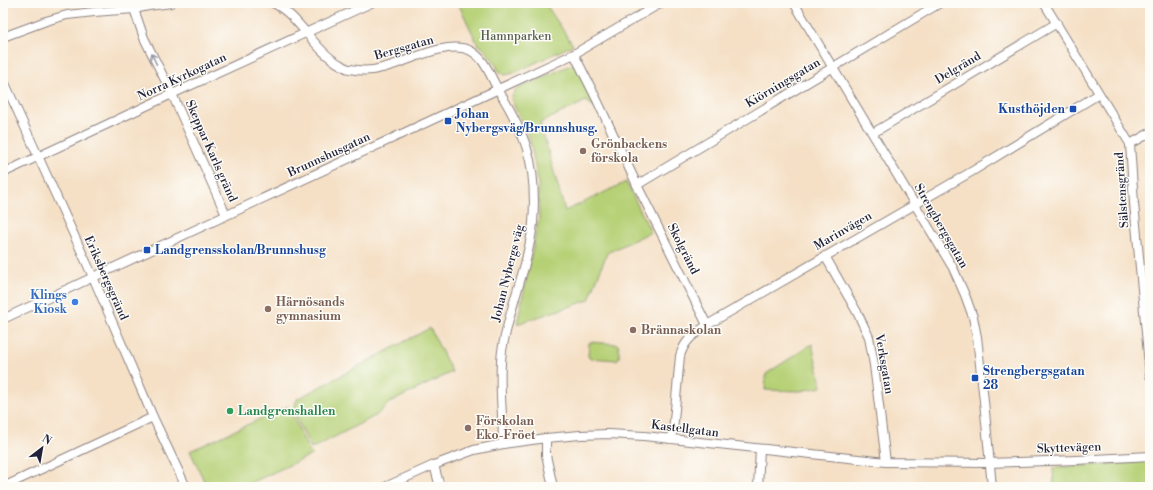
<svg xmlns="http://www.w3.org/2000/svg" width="1153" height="490" font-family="'Libre Bodoni',serif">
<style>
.green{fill:#b5d075;stroke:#6c7958}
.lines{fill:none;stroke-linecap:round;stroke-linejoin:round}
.street-casing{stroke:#8c8180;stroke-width:10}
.street{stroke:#fff;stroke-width:8}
.oneway{stroke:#9c9ca7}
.transit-dot{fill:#1a4fb4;stroke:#fdfcf7;stroke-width:1.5}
.education-dot{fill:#8d6e63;stroke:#fdfcf7;stroke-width:1.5}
.shop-dot{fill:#3f7fe0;stroke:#fdfcf7;stroke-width:1.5}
.leisure-dot{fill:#2e9e5b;stroke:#fdfcf7;stroke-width:1.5}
.labels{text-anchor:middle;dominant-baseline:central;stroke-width:3;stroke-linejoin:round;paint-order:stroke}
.park-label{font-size:12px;fill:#555f4f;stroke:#fdfcf7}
.street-label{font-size:12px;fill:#22223b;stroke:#fdfcf7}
.transit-label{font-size:12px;font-weight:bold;fill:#164399;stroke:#fdfcf7;text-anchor:start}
.education-label{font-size:12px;font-weight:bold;fill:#785e54;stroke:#fdfcf7;text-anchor:start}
.shop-label{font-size:12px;font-weight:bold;fill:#366cbe;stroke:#fdfcf7;text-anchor:end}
.leisure-label{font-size:12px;font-weight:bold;fill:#27864d;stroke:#fdfcf7;text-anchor:start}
</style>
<rect width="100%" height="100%" fill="#fdfcf7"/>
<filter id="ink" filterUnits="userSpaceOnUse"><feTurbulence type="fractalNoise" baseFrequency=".025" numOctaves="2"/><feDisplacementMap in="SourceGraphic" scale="8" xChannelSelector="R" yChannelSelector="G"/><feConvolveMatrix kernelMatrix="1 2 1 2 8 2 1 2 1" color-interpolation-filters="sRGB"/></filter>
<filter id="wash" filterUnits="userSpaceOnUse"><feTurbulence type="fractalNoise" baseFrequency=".012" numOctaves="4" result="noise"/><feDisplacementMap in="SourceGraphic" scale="16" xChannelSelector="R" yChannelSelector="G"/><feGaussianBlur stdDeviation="0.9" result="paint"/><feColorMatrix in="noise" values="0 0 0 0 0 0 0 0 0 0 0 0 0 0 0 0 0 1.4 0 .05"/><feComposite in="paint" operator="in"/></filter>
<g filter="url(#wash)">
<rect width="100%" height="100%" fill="#f5e0c6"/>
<g class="green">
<path d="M458,3h87l28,42 -59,28 -9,2 -6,-4 -6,-11 -11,-13 -4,-2z"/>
<path d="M573,64l4,2 19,42 -10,-7 -46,22 25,88 61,-29 25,50 -44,21 -18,47 -72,24 22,-106 -1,-37 -8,-41 -19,-41 4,-9z"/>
<path d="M430,328l22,44 -63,31 -12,12 -56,29 -10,4 -18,-36 4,-13z"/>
<path d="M590,342l27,2 2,2v12l-2,2 -28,-2 -1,-2 1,-12z"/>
<path d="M812,344l10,43 -22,4 -35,-1 1,-16z"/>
<path d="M288,406l23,49 -69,32h-35l-17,-36z"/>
<path d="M1150,461v26h-96l-1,-19z"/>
</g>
</g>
<g filter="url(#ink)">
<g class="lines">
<defs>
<g id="street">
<path d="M273,3c27,13 41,48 68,62 3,2 6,4 9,4 10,2 22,2 32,-1 23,-5 64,-28 87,-18 17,8 21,27 30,41 11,18 22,38 28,58 7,23 8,49 6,74 -1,13 -5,28 -8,41 -8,29 -18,57 -23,87 -4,31 1,62 1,93"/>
<path d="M794,3l159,265 12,27 8,22 4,20 7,64 8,86"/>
<path d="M1044,3l86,141 4,59 16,173"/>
<path d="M134,9l10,29 28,56 54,121"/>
<path d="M3,37l43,-16 21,-6 27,-3 40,-3 14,-3 23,-3"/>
<path d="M574,54l23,46 40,85"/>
<path d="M3,79l90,198 60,140 33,70"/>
<path d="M873,133l184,-110"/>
<path d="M1130,144l20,-11"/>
<path d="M3,173l169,-79 199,-91"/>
<path d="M825,256l32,56 12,25 5,28 12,97"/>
<path d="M3,319l571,-265 87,-51"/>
<path d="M707,325l-70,-140 303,-182"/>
<path d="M546,438v17l7,32"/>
<path d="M670,439l3,-8 7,-75c5,-17 14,-21 27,-31l264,-153 128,-78"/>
<path d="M434,465l6,22"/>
<path d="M3,487l150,-70"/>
<path d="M385,487l49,-22 40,-15 29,-6 43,-6 34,-3 29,-1 35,2 242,26 103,1 88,-3 73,-4"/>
<path d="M758,487l2,-38"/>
</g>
</defs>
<use href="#street" class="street-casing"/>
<use href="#street" class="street"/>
</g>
<defs><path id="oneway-shaft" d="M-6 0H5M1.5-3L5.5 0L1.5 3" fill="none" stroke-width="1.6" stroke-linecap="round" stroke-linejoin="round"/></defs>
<use class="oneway" href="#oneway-shaft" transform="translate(154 59) rotate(-115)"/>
</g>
<g class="transit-dot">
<rect x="1069" y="105" width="8" height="8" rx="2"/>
<rect x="444" y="117" width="8" height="8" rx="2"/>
<rect x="143" y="246" width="8" height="8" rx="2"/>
<rect x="971" y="374" width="8" height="8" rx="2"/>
</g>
<g class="education-dot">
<circle cx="583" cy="151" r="4"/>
<circle cx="268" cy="309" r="4"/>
<circle cx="633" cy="330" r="4"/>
<circle cx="468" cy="428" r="4"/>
</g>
<circle class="shop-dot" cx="75" cy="302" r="4"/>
<circle class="leisure-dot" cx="230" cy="411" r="4"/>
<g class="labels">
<g class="park-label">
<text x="516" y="36">Hamnparken</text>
</g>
<g class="street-label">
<text transform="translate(404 48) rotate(-16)">Bergsgatan</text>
<text transform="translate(958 68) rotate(-31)">Delgränd</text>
<text transform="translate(182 77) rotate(-25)">Norra Kyrkogatan</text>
<text transform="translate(783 83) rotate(-31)">Kiörningsgatan</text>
<text transform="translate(211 151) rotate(66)">Skeppar Karls gränd</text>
<text transform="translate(329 155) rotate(-25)">Brunnshusgatan</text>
<text transform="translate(1122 190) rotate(-94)">Sälstensgränd</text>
<text transform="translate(941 226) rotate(60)">Strengbergsgatan</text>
<text transform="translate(843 231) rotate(-30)">Marinvägen</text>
<text transform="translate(683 249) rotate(63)">Skolgränd</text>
<text transform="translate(508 273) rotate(-76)">Johan Nybergs väg</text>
<text transform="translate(106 278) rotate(66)">Eriksbergsgränd</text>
<text transform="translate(884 364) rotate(80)">Verksgatan</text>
<text transform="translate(685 429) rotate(7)">Kastellgatan</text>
<text transform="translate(1069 448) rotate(-2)">Skyttevägen</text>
</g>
<g class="transit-label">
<text x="1065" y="109" text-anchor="end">Kusthöjden</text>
<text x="456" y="114">Johan<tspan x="456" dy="14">Nybergsväg/Brunnshusg.</tspan></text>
<text x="155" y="250">Landgrensskolan/Brunnshusg</text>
<text x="983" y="371">Strengbergsgatan<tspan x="983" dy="14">28</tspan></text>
</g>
<g class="education-label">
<text x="591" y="144">Grönbackens<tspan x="591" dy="14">förskola</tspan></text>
<text x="276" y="302">Härnösands<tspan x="276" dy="14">gymnasium</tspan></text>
<text x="641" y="330">Brännaskolan</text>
<text x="476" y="421">Förskolan<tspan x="476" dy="14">Eko-Fröet</tspan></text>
</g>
<g class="shop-label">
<text x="67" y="295">Klings<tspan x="67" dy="14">Kiosk</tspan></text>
</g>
<g class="leisure-label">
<text x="238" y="411">Landgrenshallen</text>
</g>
</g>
<rect width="1153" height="490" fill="none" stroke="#fdfcf7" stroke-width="16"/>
<g transform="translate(42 448) rotate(31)" stroke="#fdfcf7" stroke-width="3" paint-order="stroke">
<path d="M0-3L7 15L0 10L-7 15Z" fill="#22223b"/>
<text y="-6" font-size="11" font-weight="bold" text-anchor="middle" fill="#22223b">N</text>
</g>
</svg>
